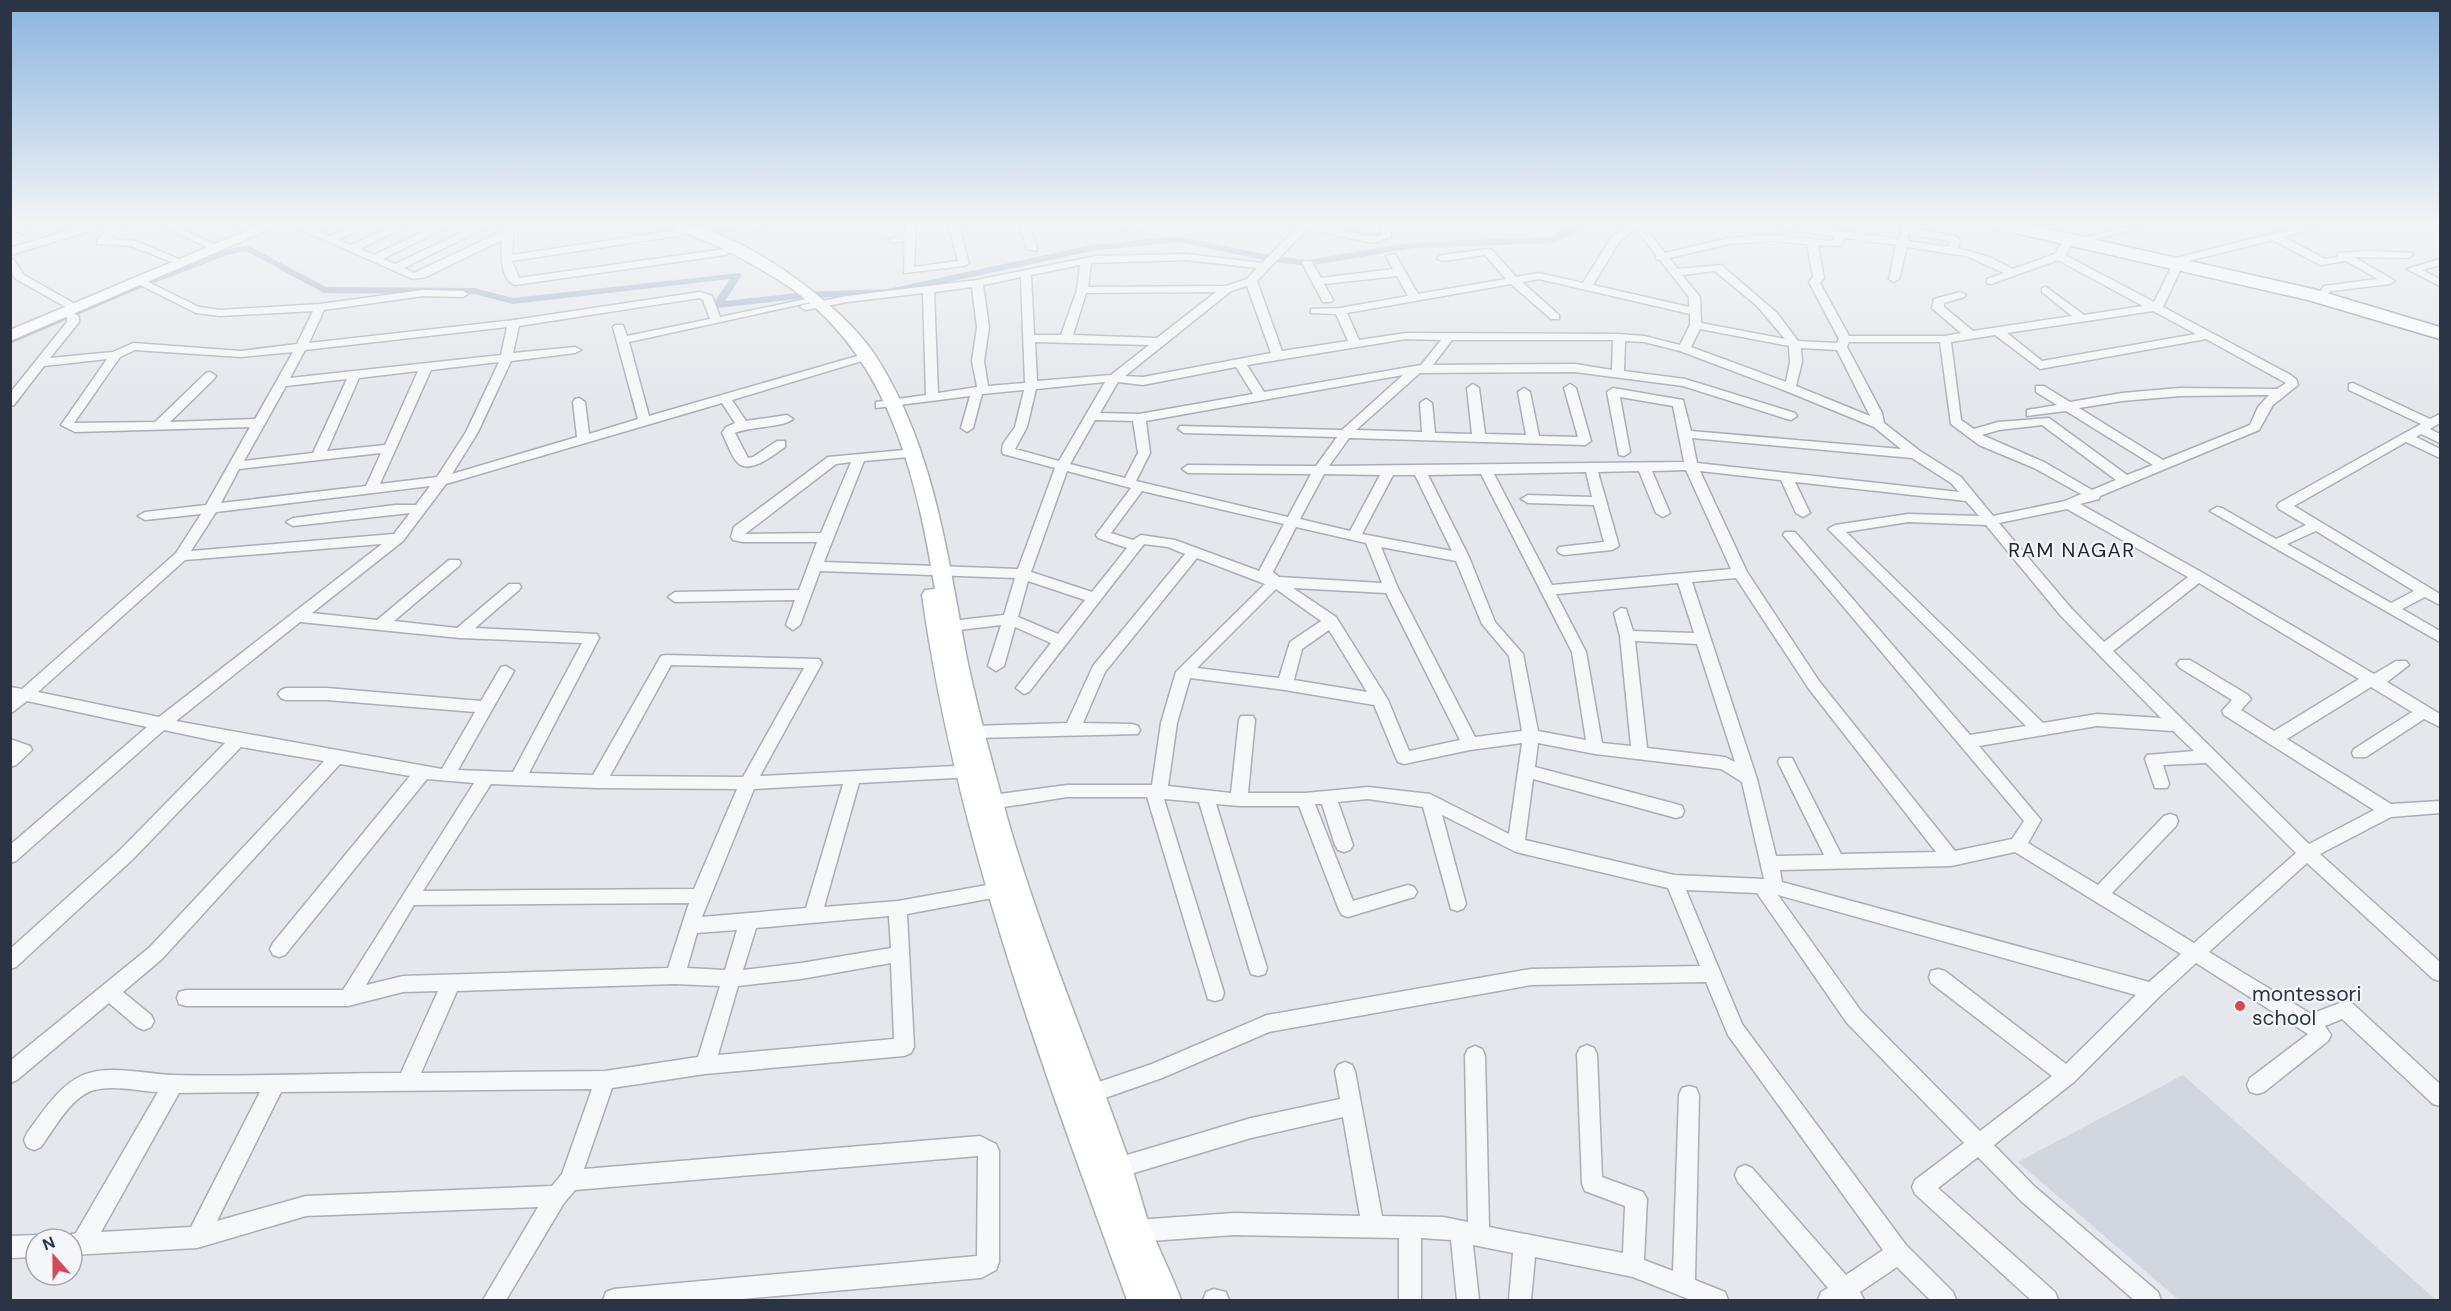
<svg xmlns="http://www.w3.org/2000/svg" width="2451" height="1311" font-family="'DM Sans',sans-serif">
<style>
.built{fill:#d2d6de}
.lines{fill:none;stroke-linecap:round;stroke-linejoin:round}
.canal{fill:#9fb4cc;fill-rule:evenodd}
.street-casing{stroke:#a9aeb7;stroke-width:3}
.secondary-casing{stroke:#a9aeb7;stroke-width:3}
.highway-casing{stroke:#8b94a3;stroke-width:3}
.street{fill:#f7f8fa;fill-rule:evenodd}
.secondary{fill:#fff;fill-rule:evenodd}
.highway{fill:#fff;fill-rule:evenodd}
.poi-dot{fill:#d1495b;stroke:#f4f6f9;stroke-width:2}
.labels{text-anchor:middle;dominant-baseline:central;stroke-width:4.5;stroke-linejoin:round;paint-order:stroke}
.neighbourhood-label{font-size:20px;letter-spacing:1.5px;fill:#1d2536;stroke:#f4f6f9}
.near-poi-label{font-size:21px;fill:#2b3445;stroke:#f4f6f9;text-anchor:start}
</style>
<rect width="100%" height="100%" fill="#e4e7ec"/>
<path class="built" d="M2183,1075l253,225h-257l-161,-138z"/>
<g class="lines">
<path class="canal" d="M1580,223h12l-39,20 -139,5 -107,18 -38,-5 -92,-19 -85,9 -204,44 -82,3 -89,10 -5,-3 18,-26 -217,25 -39,-10 -150,-1 -78,-42 -19,4 -96,37 -121,52v-7l115,-49 96,-37 26,-6 79,42 148,1 39,10 227,-25 2,2 -17,26 81,-9 82,-3 204,-44 85,-9 92,19 38,5 107,-18 137,-5z"/>
<defs>
<g id="street">
<path d="M10,223l18,6 1,2 -5,3 -14,-5z"/>
<path d="M93,223h10l-3,5 -90,27v-7z"/>
<path d="M114,223h31l-5,3 -19,2 -11,11 26,2 45,19 -9,2 -41,-16 -34,-2v-4z"/>
<path d="M156,223h13l47,22 -9,2z"/>
<path d="M227,223h14l12,6 -5,3z"/>
<path d="M286,223h13l10,4 10,-4h14l-15,8 11,5 31,-13h13l-35,17 13,5 48,-22h13l-52,26 14,6 68,-32h13l-72,36 12,5 87,-41h13l-91,45 10,5 89,-42 1,-8h10l-2,32 171,-26 5,3 -5,3 -171,26 7,17 206,-29 5,3 -5,3 -210,30c-15,-6 -14,-32 -13,-45l-76,37 -13,2z"/>
<path d="M712,223l38,3 7,-3h13l-19,9 -33,-4 -26,4 -5,-3z"/>
<path d="M906,223h10l-2,44 44,-6 -10,-38h10l11,40 -5,3 -60,7 1,-32 -13,2 -5,-3 18,-5z"/>
<path d="M1019,223h10l8,26 -1,2 -9,-2z"/>
<path d="M1106,223l29,2 3,-2h11l-12,9z"/>
<path d="M1286,223h27l61,14 7,-2v-12h10v14l-17,6 -67,-14 -50,52 25,70 66,-10 -12,-27 -25,-1v-4l29,-1 68,-12 -11,-20 -73,8 9,16 -2,2h-8l-21,-39 1,-2h8l10,17 72,-9 -7,-13 9,-2 23,40 88,-15 -21,-24 -43,6 -5,-3 5,-3 46,-6 4,1 24,27 23,-4 44,10 28,-45 17,-15h13l24,30 64,-15 42,-3 62,6 2,-5 -69,-10 -5,-3h25l112,16 4,-7 -3,-2 5,-3 52,9 4,5 -2,7 31,9 24,12 42,-15 10,-17 4,-1 5,3 -9,16 89,47 22,-44 139,-35h17l-48,14 41,22 12,-2 1,-4 29,-2 45,2 1,2 -5,3 -54,-1 41,24 -5,3 -59,7 -7,5 -5,-3 5,-7 54,-7 -32,-18 -26,4 -47,-25 -89,22 -21,45 126,67 7,5 2,6 -25,20 -14,25 -159,66 -1,3 -19,5 123,69 171,101 22,-13h10l3,4 -22,17 53,32v13l-16,-8 -58,38h-12l-2,-4 2,-4 58,-37 -41,-25 -84,52 104,65 49,-3v12l-49,4 -71,37 120,108v19l-7,-2 -126,-116 -98,89 102,62 34,-13 7,2 88,81v22l-7,-2 -91,-85 -17,7 6,9 -3,6 -64,51 -7,2 -7,-2 -3,-7 3,-7 58,-44 -112,-71 -37,34 -85,85 -80,63 40,41 124,106 3,8h-27l-114,-100 -42,-43 -40,31 117,104 3,8h-27l-116,-106 -3,-7 3,-7 49,-37 -117,-120 -90,-130 -71,-3 56,134 164,221 47,47 3,8h-26l-33,-33 -37,25 4,8h-46l3,-8 7,-4 -90,-106 -3,-7 3,-7 7,-3 7,3 94,107 37,-25 -155,-215 -22,-53 -175,3 -262,47 -107,46 -74,26 -7,-2 -3,-7 3,-7 71,-24 115,-49 264,-46 169,-3 -32,-78 -152,-36 -74,-37 24,89 -3,5 -6,2 -6,-2 -28,-102 -55,-8 -30,3 15,43 -3,5 -6,2 -6,-2 -3,-5 -13,-41h-7l38,97 55,-16 6,2 3,5 -3,5 -66,20 -6,-2 -3,-5 -40,-104h-60l-23,-2 51,164 -2,6 -7,2 -7,-2 -2,-6 -50,-166 -35,-3 60,194 -2,6 -7,2 -7,-2 -61,-202h-80l-75,12 -6,-2 -2,-5 2,-5 6,-2 75,-10h85l9,-62 15,-51 89,-88 -68,-26 -92,114 -22,51 49,1 6,2 2,4 -2,4 -163,4 -6,-2 -2,-4 2,-4 6,-2 92,-3 26,-57 92,-112 -17,-7 -24,-3 -115,148 -5,2 -8,-6 35,-45 -36,-16 -11,39 -8,5 -8,-5 13,-41 -50,6 -7,-5 7,-5 53,-6 11,-37 -195,-7 -20,54 -7,5 -7,-5 9,-25 -120,2 -7,-5 7,-5 124,-2 18,-48h-75l-9,-2 -2,-3 3,-10 94,-70 76,-7 6,4 -1,3 -45,4 -40,101 194,7 37,-101 -52,-14 -1,-3 1,-7 12,-17 9,-37 -42,4 -9,34 -6,4 -6,-4 9,-32 -94,12v-6l50,-7 -3,-102 -76,9 -41,8 -6,-3 2,-2 45,-9 130,-16 119,-24 90,-2 76,9 36,-36zM1635,228l21,27v4l4,1 29,37v10l-96,-22 26,-43zM1908,234l41,7h1l-2,6 -40,-6zM1845,238l51,7 -7,34 5,3 5,-3 8,-32 59,9 38,17 -17,6v4l4,1 67,-24 85,46 -59,9 -38,-28 -4,1v4l30,24 -99,15 -29,-24v-4l20,-6 2,-2 -6,-3 -26,7 -2,9 29,25 -16,3h-96l-29,-53 4,-5 -6,-33 22,1zM1771,241l36,3 6,33 -4,5 30,57 -2,4 -39,-2 -21,-28 -56,-48 -43,4 -9,-11 60,-14zM1186,260l71,8 -10,11 -21,7 -138,1 3,-24zM1080,265l-3,25 -16,45h-27l-3,-60zM1715,271l42,35 28,33 -84,-16 -1,-26 -18,-22zM1021,277l4,106 -37,3 -4,-25 5,-34 -6,-42zM1539,279l151,35v11l-10,20 -36,-9 -25,-2 -213,-1 -47,7 -12,-27 164,-29 40,35h8v-4l-37,-33zM1247,286l24,67 -128,24 -18,-1 106,-85zM972,287l5,40 -5,34 5,26 -39,6 -4,-101zM1216,292l-59,46 -84,-3 13,-42zM2153,311l43,23 -154,27 -35,-28zM1700,329l89,17 1,16 -4,20 -95,-35zM1995,335l45,34 166,-30 80,44 -9,6 -97,-1 -58,5 -52,9 -26,-16h-8v6l21,13 -30,5v6l39,-5 87,54 -26,10 -78,-57 -51,4 -24,7 -13,-9 -10,-78zM1406,339l35,1 -20,25 -157,27 -17,-27zM1452,340h161l-1,30 -37,-6 -142,1zM1625,341l19,1 36,9 106,40 88,36 27,22 -210,-18 -8,-31 -70,-12 -6,4 12,63 5,1 6,-4 -10,-55 53,9 11,56 -355,4 20,-28 236,7 6,-4 -15,-53 -6,-4 -6,4 14,49 -39,-1 -9,-44 -6,-4 -6,4 8,43 -41,-1 -6,-46 -6,-4 -6,4 5,46 -37,-1 -3,-30 -6,-4 -6,4 2,29 -66,-2 64,-57 155,-1 108,14 104,33 4,1 6,-4 -2,-3 -110,-34 -61,-8zM1035,342l114,3 -38,30 -74,6zM1849,342h91l11,82 28,21 55,23 47,26 -16,7 -72,15 -32,-39 -41,-26 -36,-28 -2,-10 -35,-66zM1801,348l36,2 33,66 -74,-30 6,-24zM1236,367l17,27 -114,20 -39,-1 18,-31 25,3zM1403,375l-61,55 -162,-4 -2,3 6,4 153,4 -21,29 -128,-1 -6,4 6,4 123,1 -23,43 -152,-36 14,-28 -4,-32zM1105,382l-46,79 -44,-12 12,-22 9,-38zM2269,395l-11,12 -8,18 -87,35 -84,-52 43,-7 58,-5zM1095,420l38,1 5,32 -13,25 -55,-14zM2042,425l74,55 -24,10 -48,-28 -62,-27 17,-5zM1692,438l220,20 39,25 8,9 -262,-29zM851,462l-30,71 -76,1 91,-70zM1686,470l45,99 -179,16 -58,-111 92,-2 6,25 -64,-2 -7,4 7,4 66,2 10,37 -45,5 -2,3 2,3 5,2 48,-5 7,-4 -21,-74 41,-1 17,42 7,4 7,-4 -18,-42zM1067,471l64,17 -35,47 2,3 29,10 -35,44 -61,-20zM1700,471l81,9 15,33 7,4 7,-4 -15,-31 171,19 13,15 -71,-2 -73,11 -7,4 198,197 -56,9 -175,-203h-10l-2,3 241,286 -12,18 -57,12 -136,-170 -72,-109zM1324,474l56,1 -30,56 -50,-12zM1481,474l91,178 14,88 -48,-9 -15,-77 -28,-32 -26,-65 -41,-82zM1393,475h22l37,76 -90,-17zM1142,491l142,33 -25,47 -84,-31 -34,-5 -8,5 -22,-7zM2067,509l121,68 -84,65 -33,-34 -72,-85zM1908,522l78,3 75,91 100,102 -64,-4 -54,9 -197,-191zM1296,527l70,16 16,40 -103,-6 -6,-5zM1381,547l75,14 26,63 27,32 13,75 -47,6 -77,-149zM1736,578l73,111 127,163 -95,2 -49,-96h-12l-2,4 46,93 -48,1 -19,-77 -65,-197zM1028,581l57,19 -27,34 -40,-17zM1678,583l16,50 -61,-2 -7,-22 -5,-1 -7,5 6,23 11,110 -29,-3 -16,-91 -30,-58zM2199,583l160,96 -85,52 -33,-21 10,-11 -3,-4 -58,-35h-10l-3,4 3,4 52,32 -10,11 2,4 150,95 -65,34 -196,-193zM1293,588l93,5 74,147 -51,11 -21,-51 -52,-83zM1276,589l45,32 -31,21 -11,36 -82,-10zM1329,630l38,62 -73,-12 8,-31zM1635,641l62,3 38,118 -10,-5 -78,-9zM1190,678l95,12 89,15 22,53 2,4 6,2 66,-14 52,-7 -13,91 -79,-40 -62,-7 -63,6h-57l7,-73 -2,-4h-12l-2,4 -8,73 -63,-7 9,-63zM2097,726l76,5 21,20 -47,4 -2,4 10,29h12l2,-4 -6,-19 43,-2 90,90 -102,90 -82,-50 64,-67 2,-5 -2,-5 -6,-2 -6,2 -66,69 -70,-42 13,-23 -62,-74zM1538,743l57,11 126,15 21,13 22,97 -90,-4 -149,-35 8,-61 143,39 6,-2 2,-5 -2,-5 -6,-2 -141,-37zM2015,852l166,102 -32,28 -367,-100 -2,-12 171,-4zM1778,895l358,100 -70,69 -121,-93 -7,-2 -7,2 -2,6 2,6 121,93 -72,55 -119,-120z"/>
<path d="M2140,223h17l-72,19 -5,-3z"/>
<path d="M10,259l4,1 10,15 58,33 -6,3 -5,-1 8,7v5l-29,36 63,-6 20,-9 108,8 56,-7 16,-33 -93,5 -24,-3 -60,-30 -1,-2 5,-3 59,29 21,3 100,-6 103,-14 40,1 5,3 -5,3 -40,-1 -99,14 -15,33 205,-23 186,-28 12,4 8,21 91,-19 2,2 -6,3 -178,39 20,74 215,-62h8v4l-140,42 14,21 41,-6 6,4c-11,9 -42,7 -58,14l13,25 5,-1 24,-16h8v6c-9,6 -35,28 -47,16 -7,-7 -11,-21 -16,-30l4,-6 9,-4 -13,-20 -276,81 -43,57 -91,72 65,7 72,-60h10l2,3 -2,3 -65,55 63,7 52,-44h10l2,3 -2,3 -44,38 122,6 2,4 -70,135 64,2 68,-119 5,-1 153,4 3,4 -62,113 214,-11 6,2 2,4 -2,4 -6,2 -115,6 -35,124 74,-6 100,-18 6,2 3,5 -3,5 -6,2 -91,17 7,133 -3,6 -7,3 -199,18 -93,14 -28,81 396,-33 16,8 3,7v111l-3,8 -15,8 -250,22h-128l3,-8 8,-3 363,-33 1,-100 -403,34 -11,13 -58,97h-23l55,-93 -232,9 -109,32 -125,7v-16h-9l1,-3 12,-3 82,-141c-20,-1 -47,-8 -67,-1 -21,8 -37,38 -50,56l-7,3 -7,-3 -3,-7 3,-7c16,-21 31,-47 56,-58 27,-11 62,-1 90,0 76,2 152,-2 228,-2l37,-82 -35,1 -55,14h-162l-7,-2 -2,-6 2,-6 7,-2h157l131,-207 -47,-4 -142,176 -6,2 -6,-2 -3,-6 3,-6 137,-167 -70,-12 -178,195 -39,33 28,23 3,6 -3,6 -7,3 -7,-3 -28,-24 -92,77 -7,3v-22l140,-114 174,-186 -83,-14 -108,112 -117,108 -6,2v-20l111,-100 104,-106 -61,-13 -148,131 -6,2v-18l137,-118 -120,-26 -17,13v-27l12,2 154,-136 25,-39 -56,6 -7,-4 7,-4 61,-7 44,-78 -175,5 -14,-7 46,-66 -63,7 -30,39 -4,1v-13l57,-71v-4l-6,-6 2,-2h8l-55,-31 -6,-8zM699,298l4,2 7,19 -83,17 -4,-11h-8l-2,2 25,92 -49,15 -4,-32 -6,-4 -4,1 -2,3 4,35 -125,37 26,-42 33,-71 64,-8 6,-3 -6,-3 -62,6 6,-27zM507,327l-6,28 -211,23 15,-28zM135,350l106,7 52,-5 -38,67 -85,3 44,-43 2,-3 -6,-4 -4,1 -51,49 -81,1 46,-66zM499,362l-33,70 -29,45 -57,7 51,-114zM418,371l-33,74 -58,6 32,-73zM347,379l-34,74 -69,8 42,-75zM381,453l-15,33 -145,17 18,-34zM430,486l-14,19h-21l-102,13 -7,4 7,4 117,-13 -16,21 -203,17 25,-39zM382,544l-223,173 -121,-25 147,-132zM300,622l160,16 122,5 -69,129 -55,-2 56,-99 -8,-5 -5,1 -20,34 -154,-13h-41l-5,2 -3,4 3,4 5,2h41l148,12 -33,57 -266,-48zM671,665l133,3 -61,109 -133,-1zM491,784l107,4 139,1 -43,100 -271,2zM843,784l-37,124 -104,9 52,-128zM689,903l-21,65 -265,8 -37,9 48,-80zM889,916l2,32 -90,15 -58,7 13,-42zM737,930l-12,40 -38,-2 10,-35zM891,963l3,76 -176,16 20,-69 63,-7zM675,984l45,2 -22,71 -93,14 -184,2 36,-82zM592,1089l-30,85 -10,12 -246,10 -89,25 64,-129zM260,1092l-69,135 -90,5 78,-139z"/>
<path d="M2440,259v6l-18,5 18,9v7l-33,-17z"/>
<path d="M2353,383l77,36 10,-5v9l-10,6 10,5v9l-19,-9 -5,3 24,12v9l-34,-16 -112,64 146,88v11l-15,-8 -23,12 38,22v11l-230,-131 7,-4 5,1 54,31 30,-14 -27,-16 -2,-3 2,-3 142,-79 -72,-34v-6zM2316,531l98,60 -23,12 -104,-59z"/>
<path d="M10,739l20,7 2,4 -16,15 -6,2z"/>
<path d="M1587,1045l7,3 3,6 5,123 41,15 4,7 -3,61 29,11 6,-176 3,-7 7,-2 7,2 3,7 -4,185 30,12 3,8h-37l-58,-23 -98,-20 -4,43h-22l4,-47 -40,-8 6,55h-22l-6,-60 -30,-2v62h-22v-62l-165,-3 -97,7 -8,-3 -3,-8 3,-8 8,-3 97,-7 126,3 -17,-99 -92,21 -134,40 -7,-3 -3,-7 3,-7 7,-3 134,-40 89,-19 -5,-28 3,-6 7,-3 7,3 3,6 27,145 61,1 25,5 -3,-167 3,-6 7,-3 7,3 3,6 4,172 134,26 2,-47 -40,-15 -3,-7 -5,-130 3,-6z"/>
<path d="M36,1235l8,4h-8v18l-26,1v-22z"/>
<path d="M1214,1289l12,3 3,8h-26l3,-8z"/>
</g>
<g id="secondary">
<path d="M265,223h19l-274,118v-11z"/>
<path d="M670,223c62,0 171,80 205,132 59,91 72,199 92,304 11,53 26,106 40,158 34,119 83,232 124,349 8,21 12,44 21,65 9,24 21,46 29,69h-54c-83,-229 -171,-462 -205,-705l3,-5 10,-1c-20,-121 -49,-244 -161,-312 -17,-10 -34,-20 -52,-29 -12,-6 -45,-16 -52,-25z"/>
</g>
<path id="highway" d="M1989,223h33l291,66 127,38v12l-132,-39 -310,-71z"/>
</defs>
<use href="#street" class="street-casing"/>
<use href="#secondary" class="secondary-casing"/>
<use href="#highway" class="highway-casing"/>
<use href="#street" class="street"/>
<use href="#secondary" class="secondary"/>
<use href="#highway" class="highway"/>
</g>
<linearGradient id="sky" x2="0" y2="1"><stop stop-color="#8bb4dd"/><stop offset="0.55" stop-color="#f3f4f6"/><stop offset="1" stop-color="#f3f4f6" stop-opacity="0"/></linearGradient>
<rect width="2451" height="406" fill="url(#sky)"/>
<circle class="poi-dot" cx="2240" cy="1006" r="6"/>
<g class="labels">
<g class="neighbourhood-label">
<text x="2072" y="550">RAM NAGAR</text>
</g>
<g class="near-poi-label">
<text x="2252" y="994">montessori<tspan x="2252" dy="24">school</tspan></text>
</g>
</g>
<rect width="2451" height="1311" fill="none" stroke="#2b3445" stroke-width="24"/>
<g transform="translate(54 1257) rotate(339)"><circle r="28" fill="#f4f6f9" stroke="#a4a8b1" stroke-width="1.5"/>
<path d="M0-4.5L10 22L0 15L-10 22Z" fill="#d1495b"/>
<text y="-9" font-size="16" font-weight="bold" text-anchor="middle" fill="#2b3445">N</text>
</g>
</svg>
